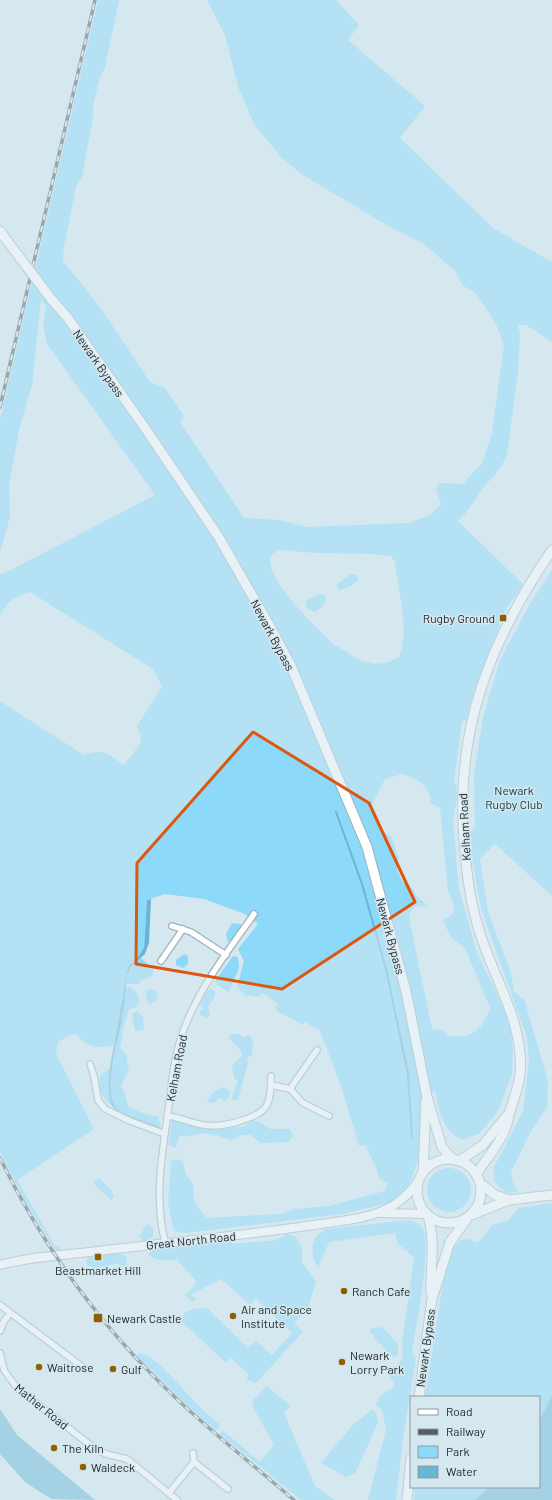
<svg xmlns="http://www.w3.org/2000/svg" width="552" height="1500" font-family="Barlow,sans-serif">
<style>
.green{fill:#8cd9f9;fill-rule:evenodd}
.water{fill:#68b6d5}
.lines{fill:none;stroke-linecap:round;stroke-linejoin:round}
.stream{stroke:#68b6d5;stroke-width:2}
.minor-casing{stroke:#a0b1b8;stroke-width:8}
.secondary-casing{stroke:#a0b1b8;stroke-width:10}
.primary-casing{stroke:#a0b1b8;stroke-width:11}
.trunk-casing{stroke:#a0b1b8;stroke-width:11}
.minor{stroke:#fff;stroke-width:5.5}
.secondary{stroke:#fff;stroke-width:8}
.primary{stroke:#fff;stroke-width:9}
.trunk{stroke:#fff;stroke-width:9}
.rail-casing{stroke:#525b60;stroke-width:3.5}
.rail{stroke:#d6e8ef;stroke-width:2;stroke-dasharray:6;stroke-linecap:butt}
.trunk-bridge-casing{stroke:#a0b1b8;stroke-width:11;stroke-linecap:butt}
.trunk-bridge{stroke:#fff;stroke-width:9}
.marked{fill:none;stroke:#de570e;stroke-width:3;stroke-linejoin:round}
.poi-dot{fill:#8d6005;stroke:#d6e8ef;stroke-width:1.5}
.labels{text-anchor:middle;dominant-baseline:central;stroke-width:3;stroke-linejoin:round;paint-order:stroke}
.street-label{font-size:12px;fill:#23292c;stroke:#d6e8ef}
.poi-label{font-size:12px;fill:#23292c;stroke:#d6e8ef;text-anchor:start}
.park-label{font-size:12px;fill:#133744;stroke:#d6e8ef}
</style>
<rect width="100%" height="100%" fill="#d6e8ef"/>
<g class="green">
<path d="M98,0h21l-14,68 -5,9 -7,28v12l-11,60 -6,10 -12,59 -1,15 37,46 50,75 15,6 19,28 -4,6 64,96 35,2 28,7 102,-4 21,-8 11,-11 -5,-16 4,-5 23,1 19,-21 10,-30 12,-88 -8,-21 -20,-31 -14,-8 -6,-13 -32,-28 -34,-17 -89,-53 -20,-17 -27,-33 -16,-37 -13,-52 -18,-35h129l23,25 -11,15 77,66 -25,32 93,90 59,34v80l-26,-17h-8l2,8 -2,39 -11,82c-5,15 -16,24 -26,37 -8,11 -13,21 -23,30l65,63 -22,33v4l-26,68 -9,31 -4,1 -8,62 2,1 1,12 -4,25 6,68 18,64 25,52 9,25 2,22 -1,23 -14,36 -18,22 -17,7c-20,-8 -24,-29 -28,-49l-14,10 -1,49 -6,23 -4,11 -6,8 -15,11 -46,11 -157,19 -12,-2 -6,-28 3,-42 5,-2 7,2 3,14 7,9c0,17 2,21 14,34l73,-4 15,-5 34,-3 56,-15 3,-9 -9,-3 -3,-12 -11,-22 -6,1 -18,-60 -21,-55 -15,-9 -2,3 -26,-14 -1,-3 1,-5 -15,-10 -4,4 -9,-2 -3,2 -9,-10 7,-26 -6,-12 20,-25 -13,-10 -41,-15 -39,-5 -18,6 -3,47 -5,9 -11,11 -14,79c-20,2 -26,2 -39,-13l-17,9 -2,12 38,75 -77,51 38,66h5v4l-4,1 -31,-50 -25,-49v-451l84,54c20,-7 24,-1 40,10l16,-21 1,-6 -4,-12 25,-40 -9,-17 -123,-77c-17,6 -22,8 -30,24v-43l3,1 152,-79 -108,-151 -4,-19 3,-19 -5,-7 -9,86 -13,45 -10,56 1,31 -10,35v-133zM287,550c34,6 70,1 104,6l4,6c3,27 15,70 4,95l-10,5 -14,2 -14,-3 -29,-18 -28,-28 -24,-29 -8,-16 -2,-10 2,-6 5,-3zM402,774c14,3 29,13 29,29l9,5 8,82 6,16 -1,8 -10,6 7,16 16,14 24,58c-9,23 -17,31 -42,28l-5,-5 -11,-2 -23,-112 2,-7 5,-4 13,1 -14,-13v-3l-13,-10 -5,-12 2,-10 -7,-22 -10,-5 -11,-26 14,-27z"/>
<path d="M552,570v326l-57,-52 -15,15 8,53 23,61 3,19 10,7 24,82 -1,26 -16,24 -20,41 2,11 5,9 -12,1 -11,-11 -2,-13 30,-58 6,-51 -2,-22 -46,-130 -8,-45 -2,-32 4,-5 -1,-52 9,-57 17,-57 27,-51z"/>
<path d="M351,574l7,1v6l-9,6 -10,3 -2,-6z"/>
<path d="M319,594l7,2c1,8 -5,12 -11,16l-6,-2 -3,-4 1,-6z"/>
<path d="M232,923l9,1c-1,7 -6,14 -13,18l-2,-8z"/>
<path d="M184,954l4,2v8l-5,4 -7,-3v-5z"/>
<path d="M233,956l5,1 1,11 -10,24 -12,-7 -2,-4z"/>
<path d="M141,958l12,11v7l-11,4 -3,4h-13c2,-15 5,-16 15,-26z"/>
<path d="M130,987l6,5 3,8 -2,6 -8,4 -5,15 -4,23 7,7v8l2,6 -8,17 3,5 4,15 14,7 16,4 2,7 -2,5c-23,-8 -66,-23 -57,-55l7,-4 5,-6 13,-76z"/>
<path d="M150,988l6,3 2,5 -3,6 -5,2 -3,-2 -1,-11z"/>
<path d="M211,989l4,2v5l-7,11 2,8 -3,3 -8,-4 4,-6 -4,-5 8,-12z"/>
<path d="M137,1011l6,5 1,13 -9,2 -3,-17z"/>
<path d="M231,1034h7l6,3 5,-2c6,6 4,12 3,20l-5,3 1,5 -10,37h-5l-2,-1 7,-18 -4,-3 -2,-13 10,-9v-4l-13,-14z"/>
<path d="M222,1087l7,3v8l-4,3 -5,-3 -6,5h-4l-3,-3 6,-7z"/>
<path d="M175,1118l28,10 39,-1 11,-6h5l12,8h20l3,7 -5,6 -28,1 -9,-8h-10l-10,5c-10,-3 -22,-8 -33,-6 -8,2 -9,3 -19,2l-3,12h-2l-5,-3 2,-22z"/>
<circle cx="449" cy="1190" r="22"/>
<path d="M99,1178l12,12 3,7 -3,3 -18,-17z"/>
<path d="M552,1203v192l-13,26v-24h-114l21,-134 7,-17 1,1 6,-7 9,-1 9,4 15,-19 15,-3 10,-13z"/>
<path d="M409,1220c5,2 13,4 15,10 7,18 -8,98 -12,122l4,6 -13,81 -7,61h-28l18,-70 -4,-20 -6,-5c4,-15 14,-11 19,-21l-6,-8c3,-13 18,-9 13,-32l12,-87 -16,-13 -3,-11 -66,9 -11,26c-8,-16 -9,-30 8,-39z"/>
<path d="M147,1224l7,6 -2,8 -7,3 -6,-4z"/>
<path d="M287,1234l8,2 7,12v14l14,19 -8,28 -14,14 9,9 -47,51 -9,-3 1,-6 -17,-16 -5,5 -45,-42 4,-9 11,-4 8,1 2,-2 42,41 8,-7 16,14 20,-22 -36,-34 -6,6 -29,-26 -31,16 7,4 -4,3 -8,-6 12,-14 -20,-22c-11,1 -20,1 -29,-5l5,-9 85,-7 -7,5 46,-4z"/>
<path d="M105,1252l16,2 6,4 -1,8 -4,1 -5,-4c-12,3 -22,9 -31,0l2,-6z"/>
<path d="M382,1327l16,17v10l-3,3 -4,-1c-5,-7 -20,-20 -21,-27z"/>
<path d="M139,1353c19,3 47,41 62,55 6,6 12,11 19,17l-2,4 -3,1 -40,-36 -38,-38z"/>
<path d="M267,1386l23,20 -6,7 31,73 20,14h-34l-81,-66 2,-4 38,32 14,-17 -20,-36 -2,-8z"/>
<path d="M372,1409l3,2 3,11 -23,52 -9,3 -25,-14 31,-37z"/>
<path d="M415,1487h74l-14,13h-61z"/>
</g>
<g class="water">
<path d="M151,899l-2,44 -4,11 -14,13 -4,8 -3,31 -10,40 14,-79 11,-11 5,-9 3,-47z"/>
<path d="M552,1395v105h-77l14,-13h50v-66z"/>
<path d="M0,1409l17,26 78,65 -44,-1 -26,-17 -25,-28z"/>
</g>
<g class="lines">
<g class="stream">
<path d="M336,812l26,72 24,85 22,105 4,64"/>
<path d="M121,1019c-4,20 -21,76 -4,91 7,7 33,14 43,18"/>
</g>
<defs>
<g id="minor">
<path d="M172,926l19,6 35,23"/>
<path d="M161,961l22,-32"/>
<path d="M90,1064l4,12 4,24 7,9 25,12 35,13"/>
<path d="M271,1085l19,4 13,14 26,13"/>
<path d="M290,1089l27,-39"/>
<path d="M167,1116c13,1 24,7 36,9 11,2 23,0 34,-3 30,-9 34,-14 34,-46"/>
<path d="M165,1242c-11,-44 -3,-87 3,-130 4,-33 7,-66 21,-95 16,-37 42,-70 65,-103"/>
<path d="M0,1305l85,64"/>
<path d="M0,1331l4,-10 6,-7"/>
<path d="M0,1353l4,17 13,18 77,60 12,6 21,5 50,41"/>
<path d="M193,1453l1,9"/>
<path d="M169,1493l25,-31 34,27"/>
</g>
<g id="secondary">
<path d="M381,1213l45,1"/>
<path d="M0,1265c32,-9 67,-10 99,-14 87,-11 174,-18 260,-33 28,-6 42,-14 60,-37"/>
</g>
<g id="primary">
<path d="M480,1183l15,12 14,5"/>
<path d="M471,1215l38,-15 43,-5"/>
</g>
<g id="trunk">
<path d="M0,231l8,11"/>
<path d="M52,300l15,17 78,111 73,108 54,94 19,36 76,181 39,144 21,106 15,50 11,13"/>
<circle cx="449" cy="1191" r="32"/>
<path d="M459,1161l24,-16 26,-32"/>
<path d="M423,1173l3,-73"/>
<path d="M476,1175c10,-16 24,-31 30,-48 2,-4 2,-9 3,-13 4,-13 9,-25 11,-39 5,-55 -30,-101 -43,-152 -8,-27 -11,-55 -13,-83 -9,-110 26,-200 88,-290"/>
<path d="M428,1216c8,25 2,51 3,77"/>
<path d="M419,1397l13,-98 18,-57 16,-22"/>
<path d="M407,1500l4,-41"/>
</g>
</defs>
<use href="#minor" class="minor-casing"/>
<use href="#secondary" class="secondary-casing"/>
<use href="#primary" class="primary-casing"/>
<use href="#trunk" class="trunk-casing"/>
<use href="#minor" class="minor"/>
<use href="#secondary" class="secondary"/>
<use href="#primary" class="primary"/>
<use href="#trunk" class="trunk"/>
<defs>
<g id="rail">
<path d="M0,407l95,-407"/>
<path d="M0,1158c44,91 105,174 179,243 37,35 77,66 115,99"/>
</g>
</defs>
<use href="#rail" class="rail-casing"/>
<use href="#rail" class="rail"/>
<defs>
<path id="trunk-bridge" d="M8,242l44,58"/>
</defs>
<use href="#trunk-bridge" class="trunk-bridge-casing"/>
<use href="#trunk-bridge" class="trunk-bridge"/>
</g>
<path d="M0 0H552V1500H0ZM253,732l116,71 46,99 -133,87 -146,-25 1,-101z" fill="#d6e8ef" fill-opacity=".55" fill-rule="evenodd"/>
<path class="marked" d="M253,732l116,71 46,99 -133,87 -146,-25 1,-101z"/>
<g class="poi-dot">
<rect x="499" y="614" width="8" height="8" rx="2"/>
<rect x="94" y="1253" width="8" height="8" rx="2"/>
<circle cx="344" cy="1291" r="4"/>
<circle cx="233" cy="1316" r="4"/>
<rect x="93" y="1313" width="10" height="10" rx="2"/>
<circle cx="342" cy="1362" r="4"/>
<circle cx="39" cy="1367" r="4"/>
<circle cx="113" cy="1369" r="4"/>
<circle cx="54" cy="1448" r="4"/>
<circle cx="83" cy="1467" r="4"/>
</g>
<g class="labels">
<g class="street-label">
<text transform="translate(99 363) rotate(55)">Newark Bypass</text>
<text transform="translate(273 635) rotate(62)">Newark Bypass</text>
<text transform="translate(464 827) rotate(-93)">Kelham Road</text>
<text transform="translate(391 936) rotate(75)">Newark Bypass</text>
<text transform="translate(176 1068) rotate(-79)">Kelham Road</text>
<text transform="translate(191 1240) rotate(-6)">Great North Road</text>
<text transform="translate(425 1348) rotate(-82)">Newark Bypass</text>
<text transform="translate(42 1406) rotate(39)">Mather Road</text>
</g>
<g class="poi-label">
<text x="495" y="618" text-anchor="end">Rugby Ground</text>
<text x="98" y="1270" text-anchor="middle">Beastmarket Hill</text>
<text x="352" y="1291">Ranch Cafe</text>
<text x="241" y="1309">Air and Space<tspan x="241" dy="14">Institute</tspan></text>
<text x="107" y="1318">Newark Castle</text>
<text x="350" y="1355">Newark<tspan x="350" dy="14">Lorry Park</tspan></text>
<text x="47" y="1367">Waitrose</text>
<text x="121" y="1369">Gulf</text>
<text x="62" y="1448">The Kiln</text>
<text x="91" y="1467">Waldeck</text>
</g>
<g class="park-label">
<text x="514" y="790">Newark<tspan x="514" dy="14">Rugby Club</tspan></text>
</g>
</g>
<rect x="410" y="1396" width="130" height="92" fill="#d6e8ef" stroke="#8e9ca1"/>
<rect x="418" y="1409" width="20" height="6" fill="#ffffff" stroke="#8e9ca1"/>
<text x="446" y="1416" font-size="12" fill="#23292c">Road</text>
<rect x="418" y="1429" width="20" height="6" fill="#525b60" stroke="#8e9ca1"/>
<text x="446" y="1436" font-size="12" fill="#23292c">Railway</text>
<rect x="418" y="1446" width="20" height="12" fill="#8cd9f9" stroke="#8e9ca1"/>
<text x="446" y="1456" font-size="12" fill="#23292c">Park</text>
<rect x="418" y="1466" width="20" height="12" fill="#68b6d5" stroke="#8e9ca1"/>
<text x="446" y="1476" font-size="12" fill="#23292c">Water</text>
</svg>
